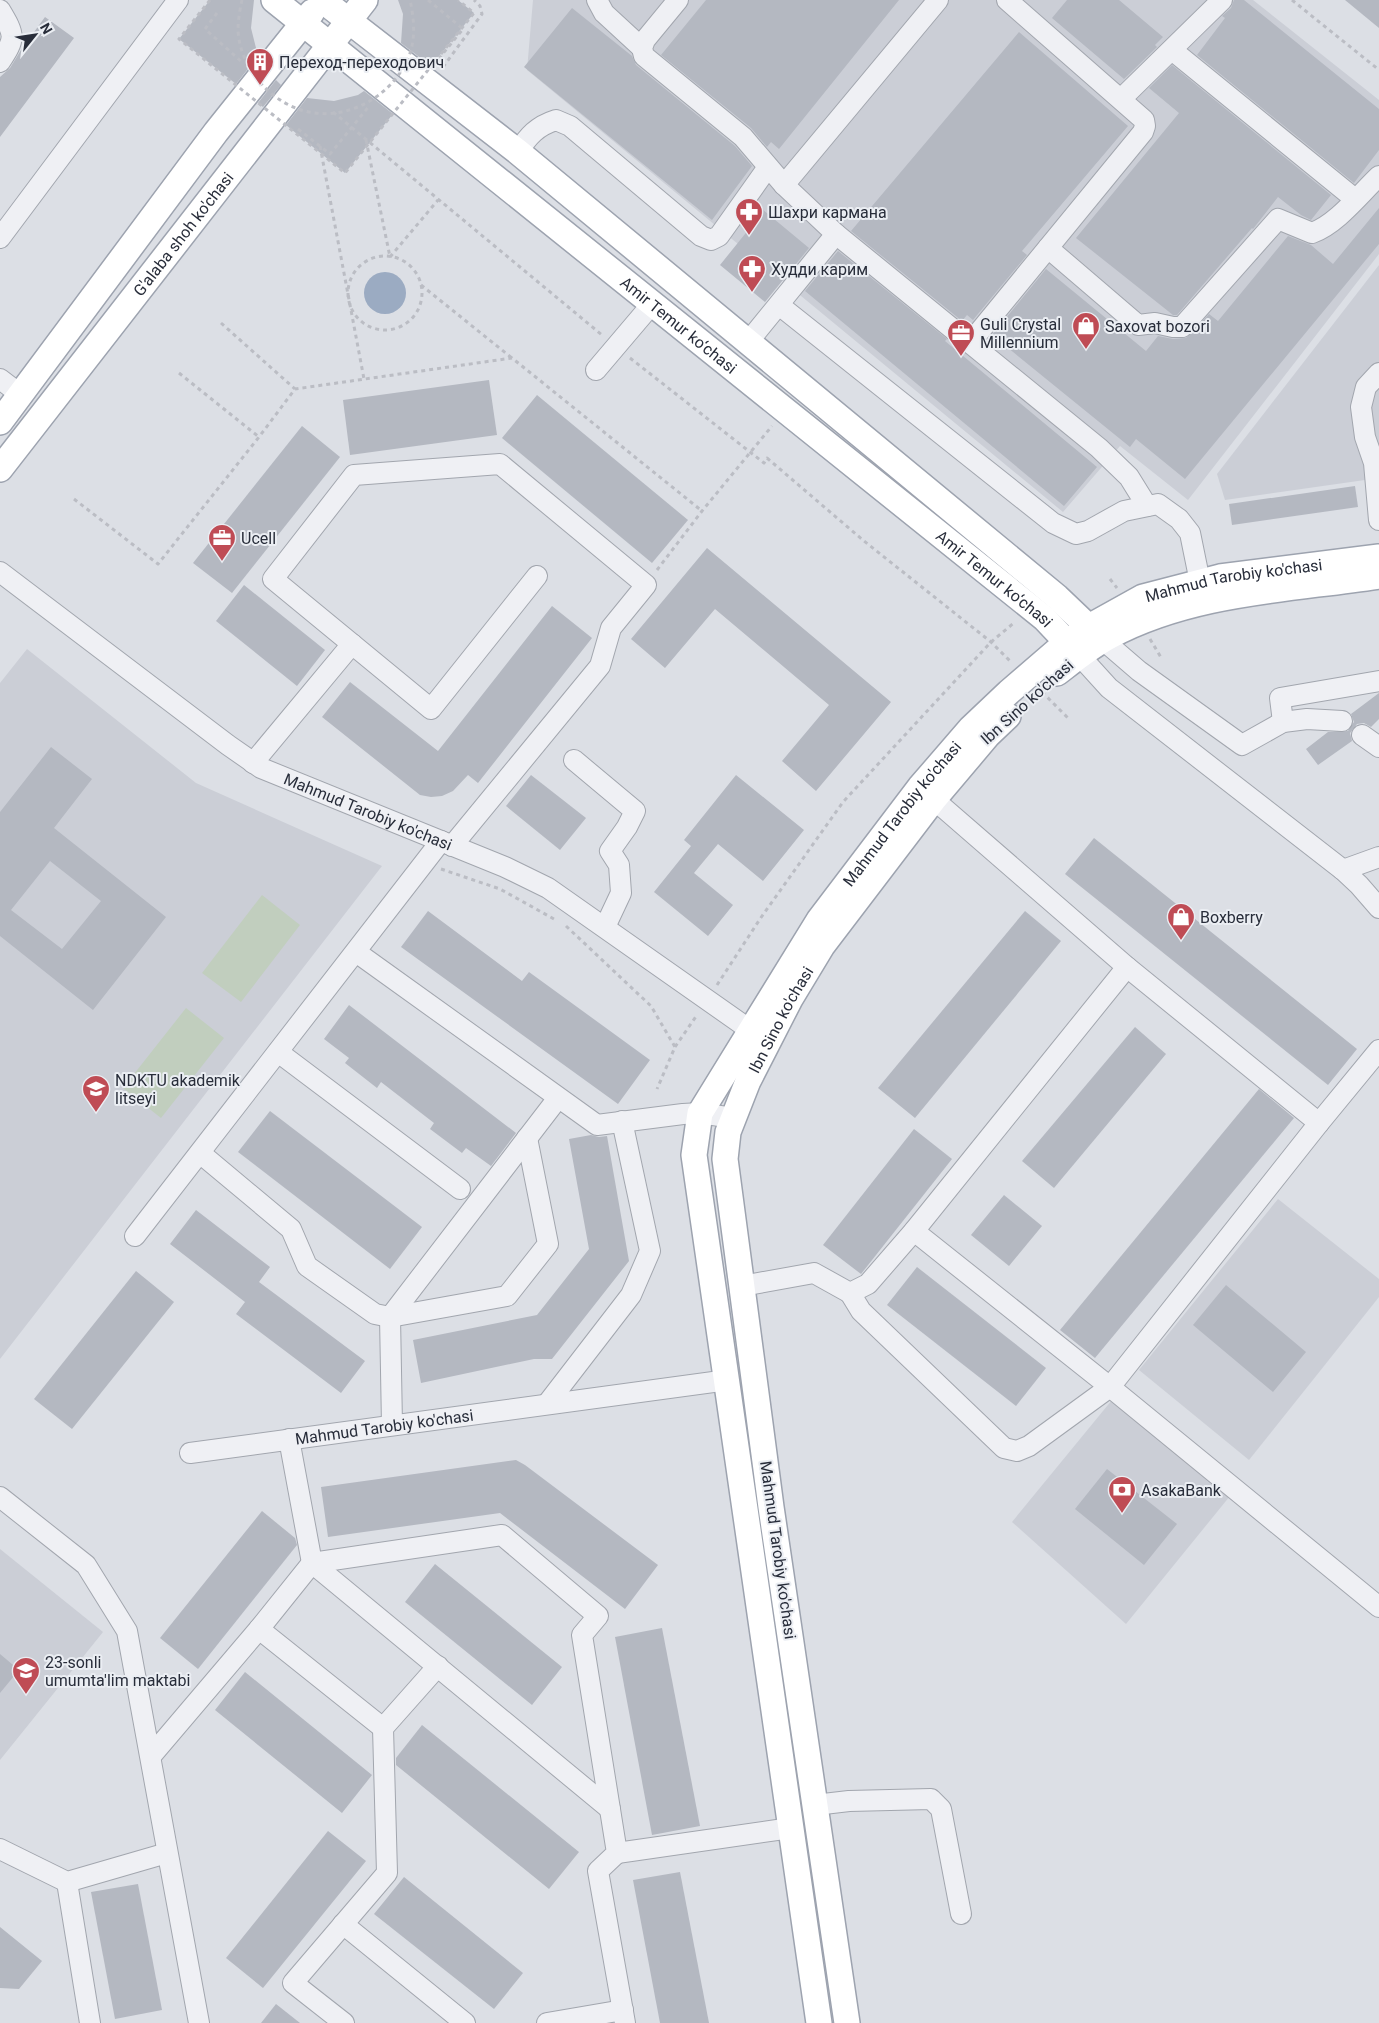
<svg xmlns="http://www.w3.org/2000/svg" width="1379" height="2023" font-family="Roboto,sans-serif">
<style>
.built{fill:#cbced6}
.green{fill:#c1cebe}
.water{fill:#9babc2}
.building{fill:#b4b8c1;fill-rule:evenodd}
.lines{fill:none;stroke-linecap:round;stroke-linejoin:round}
.minor-casing{stroke:#a2a6ae;stroke-width:22}
.major-casing{stroke:#9da3af;stroke-width:28}
.path{stroke:#bbbdc4;stroke-width:3;stroke-dasharray:4 4;stroke-linecap:butt}
.minor{stroke:#eff0f4;stroke-width:20}
.major{stroke:#fff;stroke-width:25}
.path-bridge{stroke:#bbbdc4;stroke-width:3;stroke-dasharray:4 4;stroke-linecap:butt}
.labels{text-anchor:middle;dominant-baseline:central;stroke-width:4;stroke-linejoin:round;paint-order:stroke}
.poi-label{font-size:16px;fill:#282d3a;stroke:#ebeef3;text-anchor:start}
.street-label{font-size:16px;fill:#282d3a;stroke:#ebeef3}
</style>
<rect width="100%" height="100%" fill="#dcdfe5"/>
<g class="built">
<path d="M533,0h720l126,100v154l-191,246 -68,-54 -57,66 -536,-442z"/>
<path d="M1379,265v213l-154,22 -8,-26z"/>
<path d="M27,649l169,134 186,83 -382,493v-676z"/>
<path d="M1278,1199l101,80v18l-130,163 -110,-90z"/>
<path d="M1112,1400l118,96 -104,128 -114,-102z"/>
<path d="M0,1549l103,83 -103,128z"/>
</g>
<g class="green">
<path d="M262,895l38,30 -59,77 -39,-29z"/>
<path d="M186,1008l38,30 -63,80 -38,-30z"/>
</g>
<circle class="water" cx="385" cy="293" r="21"/>
<g class="building">
<path d="M210,0h44l-3,28 7,28 -22,28 -57,-45z"/>
<path d="M398,0h60l16,13 -43,53 -30,-23 2,-29z"/>
<path d="M706,0h193l-120,149 -8,-7 -4,5 -16,-19 -90,-73z"/>
<path d="M1067,0h52l44,37 -8,8 2,2 -33,32 -72,-61z"/>
<path d="M1234,0h10l135,109v41l-25,33 -157,-128 28,-37 -3,-2 9,-8z"/>
<path d="M1345,0h34v28z"/>
<path d="M572,8l60,48 4,9 99,81 17,20 -40,54 -188,-153z"/>
<path d="M45,17l29,21 -74,99v-60l10,-9 11,-18z"/>
<path d="M1019,32l109,94 -106,125 5,4 -54,65 -6,-5 -5,6 -111,-90z"/>
<path d="M1172,65l159,130 -20,25 -10,-5 -23,-18 -25,32 -1,-1 -75,87h-4l-97,-77 103,-125 -30,-25z"/>
<path d="M276,80l5,5 -18,22 -5,-4z"/>
<path d="M364,91l29,23 -48,59 -59,-48 21,-27 27,3 24,-6z"/>
<path d="M1379,208v36l-194,235 -49,-40 -6,8 -138,-112 54,-66 100,82 12,-15 15,3 13,-1 23,-24 9,7 70,-85 23,9 22,19z"/>
<path d="M762,209l47,39 -44,54 -45,-37 29,-36 -2,-2z"/>
<path d="M838,251l109,88 -2,2 152,126 -33,39 -259,-215z"/>
<path d="M489,380l8,55 -147,20 -7,-55z"/>
<path d="M537,395l151,125 -36,43 -150,-125z"/>
<path d="M302,426l38,31 -108,136 -39,-30z"/>
<path d="M1355,486l3,21 -126,18 -3,-21z"/>
<path d="M707,548l184,154 -75,89 -34,-30 47,-56 -114,-96 -50,59 -34,-29z"/>
<path d="M244,585l81,65 -28,36 -81,-65z"/>
<path d="M552,606l40,32 -114,145 -10,-8 -15,16 -11,5 -11,1 -11,-2 -98,-78 28,-35 88,69z"/>
<path d="M1379,693v26l-8,8 -7,-4 -7,1 -7,9 2,8 -34,24 -12,-16 22,-17 20,-1 6,-9 -3,-8z"/>
<path d="M51,747l41,32 -38,49 112,89 -73,93 -93,-74v-124zM50,861l51,40 -39,48 -51,-39z"/>
<path d="M531,775l55,43 -26,32 -54,-44z"/>
<path d="M736,775l68,55 -41,51 -45,-37 -24,29 39,32 -25,31 -54,-44 37,-46 -7,-6z"/>
<path d="M1094,838l263,211 -29,36 -263,-211z"/>
<path d="M428,911l94,70 7,-9 121,88 -32,44 -217,-157z"/>
<path d="M1025,911l36,30 -146,177 -37,-30z"/>
<path d="M349,1005l167,128 -25,33 -25,-18 -4,5 -32,-24 4,-6 -53,-41 -4,6 -32,-25 4,-5 -25,-19z"/>
<path d="M1135,1027l31,27 -112,134 -32,-27z"/>
<path d="M1259,1089l35,29 -199,240 -35,-28z"/>
<path d="M270,1111l152,116 -32,42 -152,-117z"/>
<path d="M914,1129l38,30 -91,115 -38,-29z"/>
<path d="M591,1135l8,2 8,-1 22,125 -77,98h-18l-113,24 -8,-43 124,-25 52,-66 -20,-110z"/>
<path d="M1004,1195l38,31 -33,40 -38,-31z"/>
<path d="M196,1210l74,57 -11,15 106,79 -24,32 -105,-79 9,-12 -75,-58z"/>
<path d="M917,1267l129,101 -30,38 -129,-101z"/>
<path d="M136,1271l38,31 -102,127 -38,-30z"/>
<path d="M1226,1285l80,67 -33,40 -80,-67z"/>
<path d="M516,1460l9,5 133,100 -33,44 -125,-96 -172,24 -7,-50z"/>
<path d="M1107,1469l70,55 -33,41 -69,-56z"/>
<path d="M262,1511l33,27 2,7 -99,124 -38,-31z"/>
<path d="M435,1564l127,103 -30,38 -127,-103z"/>
<path d="M662,1628l38,198 -48,9 -37,-198z"/>
<path d="M0,1654l19,16 -19,23z"/>
<path d="M245,1672l127,103 -30,38 -127,-103z"/>
<path d="M422,1725l157,127 -30,37 -153,-124v-7z"/>
<path d="M328,1831l38,30 -103,127 -37,-30z"/>
<path d="M680,1872l29,151h-49l-27,-143z"/>
<path d="M404,1877l119,96 -29,36 -120,-95z"/>
<path d="M138,1884l24,126 -47,9 -24,-127z"/>
<path d="M0,1927l42,34 -23,28 -19,-1z"/>
<path d="M276,2004l24,19h-39z"/>
</g>
<g class="lines">
<defs>
<g id="minor">
<path d="M597,0l7,13 38,35"/>
<path d="M678,0l-33,40 -3,8 2,8 99,81 41,48 52,49 263,214 30,29 18,29"/>
<path d="M0,10c15,25 16,28 0,52"/>
<path d="M1172,50l183,149"/>
<path d="M1121,99l101,-99"/>
<path d="M518,152c10,-16 19,-26 38,-32l14,6 131,110 10,4 8,-4 49,-69"/>
<path d="M784,185l154,-185"/>
<path d="M0,238l178,-238"/>
<path d="M1048,248l90,77 17,-2 18,4h9l96,-108 34,14c25,-9 48,-39 67,-57"/>
<path d="M779,305l274,218 23,11 12,-3 36,-20 34,-7 21,15 11,14 10,49"/>
<path d="M748,342l88,-108"/>
<path d="M970,343l173,-211 2,-6 -1,-6 -137,-120"/>
<path d="M596,370l56,-66"/>
<path d="M1379,373l-13,14 -5,20 4,30 9,26 5,57"/>
<path d="M0,379l21,16"/>
<path id="s1" d="M0,572l228,173 33,23 244,99 43,21 215,151"/>
<path d="M1103,640l36,31 103,74 41,-23 24,-3 35,2"/>
<path d="M1079,655l30,33 234,182 16,15 20,23"/>
<path d="M1283,722l-3,-24 99,-17"/>
<path d="M1362,735l17,12"/>
<path d="M574,760l61,51 -8,16 -17,24 9,14 2,28 -16,34"/>
<path d="M253,763l99,-119"/>
<path d="M923,790l204,177 192,156"/>
<path d="M452,846l148,-180 11,-38 35,-43 -146,-121 -146,11 -81,104 158,130 106,-133"/>
<path d="M1343,870l36,-13"/>
<path d="M356,952l241,173 86,-11 17,-1 33,5"/>
<path d="M278,1052l182,137"/>
<path d="M200,1153l91,76 16,37 68,48 15,3 117,-21 41,-52 -21,-106"/>
<path d="M914,1231l196,156 269,220"/>
<path d="M135,1236l306,-395"/>
<path d="M742,1286l72,-13 36,20 18,-9 46,-53 213,-264"/>
<path d="M850,1293l11,18 143,137 13,3 12,-5 81,-59 209,-264 60,-73"/>
<path d="M547,1404l84,-109 19,-44 -28,-130"/>
<path d="M392,1425l-2,-108 168,-219"/>
<path d="M289,1439l23,124 298,246"/>
<path id="s2" d="M190,1453l538,-73"/>
<path d="M0,1497l86,68 41,66 72,392"/>
<path d="M259,1629l124,99"/>
<path d="M151,1756l108,-127 53,-66 190,-28 96,81 -16,19 35,218 -19,18 27,152"/>
<path d="M815,1805l34,-4 82,-2 10,10 20,105"/>
<path d="M0,1849l67,33 100,-29"/>
<path d="M617,1853l174,-25"/>
<path d="M67,1882l23,141"/>
<path d="M343,1924l122,99"/>
<path d="M344,2023l-51,-40 94,-110 -4,-145 55,-62"/>
<path d="M547,2023l76,-13"/>
</g>
<g id="major">
<path id="s3" d="M274,0l770,618 35,37"/>
<path d="M322,0l196,152 539,445 42,40"/>
<path d="M0,422l216,-290 96,-120"/>
<path id="s4" d="M0,469l365,-469"/>
<path d="M1057,673c17,-13 34,-27 53,-37 82,-44 178,-46 269,-60"/>
<path id="s5" d="M819,2023l-125,-868 6,-42 119,-193 101,-133 51,-59 38,-36 58,-50 22,-15 54,-30 77,-20 159,-20"/>
<path id="s6" d="M847,2023l-76,-516 -46,-348 3,-27 20,-51 42,-82 32,-53 112,-147 54,-64 20,-19"/>
</g>
</defs>
<use href="#minor" class="minor-casing"/>
<use href="#major" class="major-casing"/>
<g class="path">
<path d="M428,0l35,29 -27,33"/>
<path d="M1292,0l87,70"/>
<path d="M217,13l-12,16 38,34"/>
<path d="M443,67l39,-53 -2,-8 -6,-6"/>
<path d="M333,112l269,223"/>
<path d="M298,129l32,25 40,-49"/>
<path d="M366,140l24,117"/>
<path d="M320,146l44,233"/>
<circle cx="385" cy="293" r="37"/>
<path d="M390,257l48,-57"/>
<path d="M421,285l91,73"/>
<path d="M221,323l74,66"/>
<path d="M630,358l134,105 3,-5 97,83 127,101 21,21"/>
<path d="M179,373l80,64"/>
<path d="M74,499l84,65 101,-127 36,-48 217,-31 190,153"/>
<path d="M657,570l45,-59 70,-85"/>
<path d="M1110,579l7,9"/>
<path d="M1150,639l12,20"/>
<path d="M1042,692l27,27"/>
<path d="M441,869l59,20 54,30"/>
<path d="M566,926l85,80 24,41 -18,42"/>
<path d="M717,985l43,-66 83,-117 148,-160 24,-20"/>
<path d="M675,1047l22,-32"/>
</g>
<use href="#minor" class="minor"/>
<use href="#major" class="major"/>
<g class="path-bridge">
<path d="M210,0l-31,39 166,134 129,-160 -16,-13"/>
<path d="M242,0c-2,9 -4,21 -4,30 2,41 37,78 77,83 39,5 79,-20 94,-57 7,-18 5,-38 1,-56"/>
</g>
</g>
<defs>
<symbol id="building-pin" viewBox="-11 -11 22 30"><path d="M0 17L-7.5 6A9.5 9.5 0 1 1 7.5 6Z" fill="#bf4c55" stroke="#ebeef3"/><path d="M-4-6H4V6H1V3H-1V6H-4ZM-2.5-4.3h1.7v1.8h-1.7ZM.8-4.3h1.7v1.8H.8ZM-2.5-1h1.7V.8h-1.7ZM.8-1h1.7V.8H.8Z" fill="#fff"/></symbol>
<symbol id="pharmacy-pin" viewBox="-11 -11 22 30"><path d="M0 17L-7.5 6A9.5 9.5 0 1 1 7.5 6Z" fill="#bf4c55" stroke="#ebeef3"/><path d="M-2-6h4v4h4v4h-4v4h-4v-4h-4v-4h4Z" fill="#fff"/></symbol>
<symbol id="shop-pin" viewBox="-11 -11 22 30"><path d="M0 17L-7.5 6A9.5 9.5 0 1 1 7.5 6Z" fill="#bf4c55" stroke="#ebeef3"/><path d="M-5-2.5h2.3a2.7 3.5 0 0 1 5.4 0H5L5.5 6h-11ZM-1.5-2.5h3a1.5 2.3 0 0 0-3 0Z" fill="#fff"/></symbol>
<symbol id="office-pin" viewBox="-11 -11 22 30"><path d="M0 17L-7.5 6A9.5 9.5 0 1 1 7.5 6Z" fill="#bf4c55" stroke="#ebeef3"/><path d="M-6-3h4V-5.5h4V-3h4V5H-6ZM-1-4.5V-3h2v-1.5ZM-6 0V1H6V0Z" fill="#fff"/></symbol>
<symbol id="university-pin" viewBox="-11 -11 22 30"><path d="M0 17L-7.5 6A9.5 9.5 0 1 1 7.5 6Z" fill="#bf4c55" stroke="#ebeef3"/><path d="M0-5L7-2L0 1L-7-2ZM-4 1L0 2.5L4 1V4Q0 6-4 4Z" fill="#fff"/></symbol>
<symbol id="bank-pin" viewBox="-11 -11 22 30"><path d="M0 17L-7.5 6A9.5 9.5 0 1 1 7.5 6Z" fill="#bf4c55" stroke="#ebeef3"/><path d="M-6-4H6V4H-6ZM0-2.3a2.3 2.3 0 1 0 0 4.6a2.3 2.3 0 1 0 0-4.6Z" fill="#fff"/></symbol>
<symbol id="school-pin" viewBox="-11 -11 22 30"><path d="M0 17L-7.5 6A9.5 9.5 0 1 1 7.5 6Z" fill="#bf4c55" stroke="#ebeef3"/><path d="M0-5L7-2L0 1L-7-2ZM-4 1L0 2.5L4 1V4Q0 6-4 4Z" fill="#fff"/></symbol>
</defs>
<g fill-rule="evenodd">
<use href="#building-pin" x="244" y="46" width="32" height="43"/>
<use href="#pharmacy-pin" x="733" y="196" width="32" height="43"/>
<use href="#pharmacy-pin" x="736" y="253" width="32" height="43"/>
<use href="#shop-pin" x="1070" y="310" width="32" height="43"/>
<use href="#office-pin" x="945" y="317" width="32" height="43"/>
<use href="#office-pin" x="206" y="522" width="32" height="43"/>
<use href="#shop-pin" x="1165" y="901" width="32" height="43"/>
<use href="#university-pin" x="80" y="1073" width="32" height="43"/>
<use href="#bank-pin" x="1106" y="1474" width="32" height="43"/>
<use href="#school-pin" x="10" y="1655" width="32" height="43"/>
</g>
<g class="labels">
<g class="poi-label">
<text x="279" y="62">Переход-переходович</text>
<text x="768" y="212">Шахри кармана</text>
<text x="771" y="269">Худди карим</text>
<text x="980" y="324">Guli Crystal<tspan x="980" dy="18">Millennium</tspan></text>
<text x="1105" y="326">Saxovat bozori</text>
<text x="241" y="538">Ucell</text>
<text x="1200" y="917">Boxberry</text>
<text x="115" y="1080">NDKTU akademik<tspan x="115" dy="18">litseyi</tspan></text>
<text x="1141" y="1490">AsakaBank</text>
<text x="45" y="1662">23-sonli<tspan x="45" dy="18">umumta'lim maktabi</tspan></text>
</g>
<g class="street-label">
<text stroke="none"><textPath href="#s4" startOffset="298">G'alaba shoh ko'chasi</textPath></text>
<text stroke="none"><textPath href="#s3" startOffset="519">Amir Temur ko‘chasi</textPath></text>
<text stroke="none"><textPath href="#s3" startOffset="924">Amir Temur ko‘chasi</textPath></text>
<text stroke="none"><textPath href="#s5" startOffset="1701">Mahmud Tarobiy ko'chasi</textPath></text>
<text transform="translate(1027 702) rotate(-42)">Ibn Sino ko'chasi</text>
<text stroke="none"><textPath href="#s1" startOffset="442">Mahmud Tarobiy ko'chasi</textPath></text>
<text stroke="none"><textPath href="#s5" startOffset="1281">Mahmud Tarobiy ko'chasi</textPath></text>
<text stroke="none"><textPath href="#s6" startOffset="1024">Ibn Sino ko'chasi</textPath></text>
<text stroke="none"><textPath href="#s2" startOffset="196">Mahmud Tarobiy ko'chasi</textPath></text>
<text transform="translate(778 1550) rotate(82)">Mahmud Tarobiy ko'chasi</text>
</g>
</g>
<g transform="translate(35 35) rotate(60)" stroke="#ebeef3" stroke-width="4" paint-order="stroke">
<path d="M0-4L9 19L0 12L-9 19Z" fill="#282d3a"/>
<text y="-8" font-size="14" font-weight="bold" text-anchor="middle" fill="#282d3a">N</text>
</g>
</svg>
